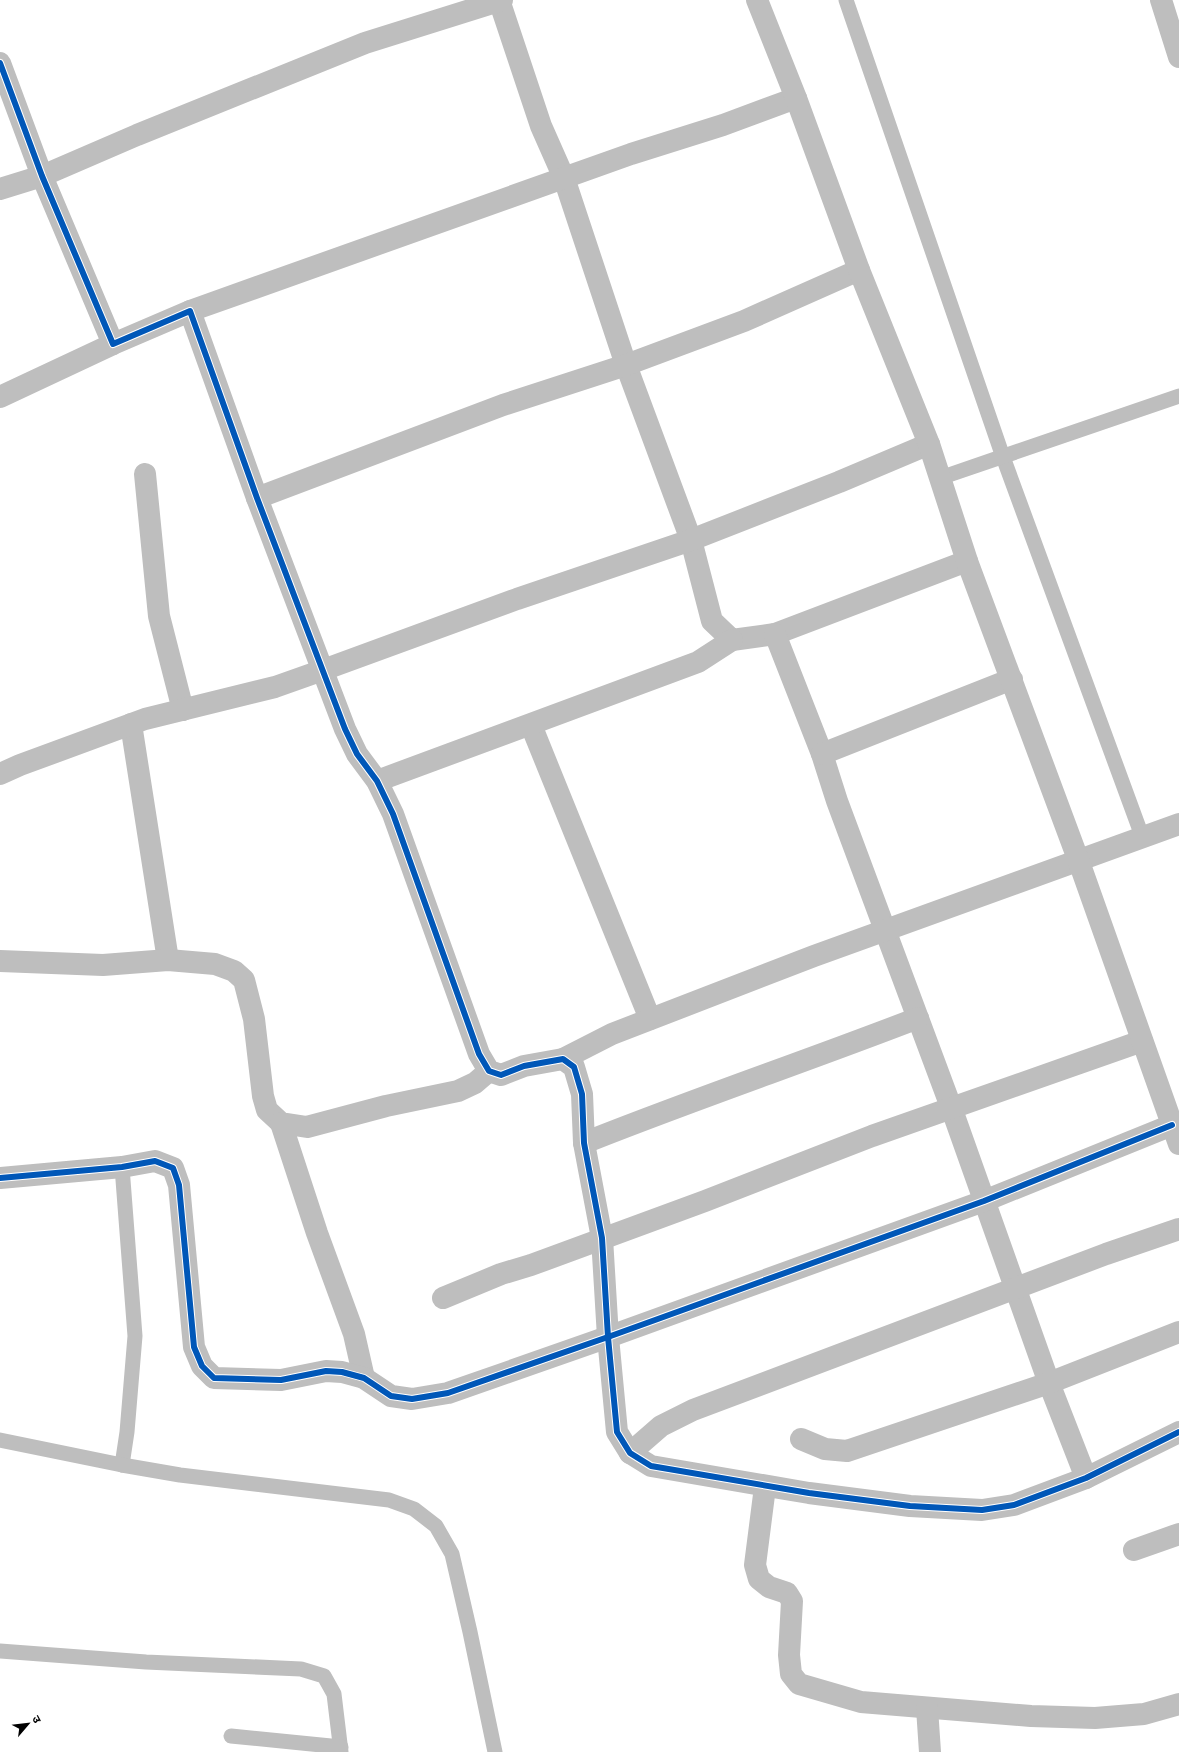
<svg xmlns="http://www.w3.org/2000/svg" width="1179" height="1752" font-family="'Fira Sans','Noto Sans Devanagari',sans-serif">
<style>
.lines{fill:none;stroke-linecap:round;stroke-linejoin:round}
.service{stroke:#bebebe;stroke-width:15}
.minor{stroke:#bebebe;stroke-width:22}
.tertiary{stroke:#bebebe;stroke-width:22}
.cycleway-casing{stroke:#fff;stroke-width:8}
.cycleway{stroke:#0057b8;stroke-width:6}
</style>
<rect width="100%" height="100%" fill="#fff"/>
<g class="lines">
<g class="service">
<path d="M846,0l157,457 139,379"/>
<path d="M940,478l239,-82"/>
<path d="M122,1167l13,169 -8,96 -5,33"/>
<path d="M0,1440l122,25 58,10 209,25 25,9 22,17 16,28 18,78 25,120"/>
<path d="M0,1651l146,11 155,7 23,7 10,18 7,58"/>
<path d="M231,1736l110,11"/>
</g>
<g class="minor">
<path d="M499,0l42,126 23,52 62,187 65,175 21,81 20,19 43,-6 192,-73"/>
<path d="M1161,0l18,57"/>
<path d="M0,63l42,113 71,168 77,-33 67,187 88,231 12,25 20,27 16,33 86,240 10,17 12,4 23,-9 39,-7 11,8 8,27 2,49 18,95 6,99 9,95 13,21 21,13 158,27 101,13 72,4 32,-5 72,-27 93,-46"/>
<path d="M0,189l42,-13 95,-41 228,-92 137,-43"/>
<path d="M190,311l441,-157 92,-29 73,-27"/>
<path d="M0,397l113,-53"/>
<path d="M145,474l14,142 24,94"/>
<path d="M257,498l246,-93 123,-40 118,-44 115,-51"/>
<path d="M775,634l47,120 15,47 114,306 98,276 37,95"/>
<path d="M131,724l37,236"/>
<path d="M531,725l119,294"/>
<path d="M822,754l190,-75"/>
<path d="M0,774l20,-9 125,-46 130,-32 48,-17 194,-71 174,-59 148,-58 90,-38"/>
<path d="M377,781l321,-119 34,-22"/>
<path d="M0,961l103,4 65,-5 47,4 19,7 10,9 10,39 9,77 4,14 14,13 26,4 79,-21 72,-15 17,-8 14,-12"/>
<path d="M563,1059l49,-25 202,-78 365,-132"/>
<path d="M281,1123l36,110 37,101 10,44"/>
<path d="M584,1143c110,-44 223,-82 334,-125"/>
<path d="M0,1178l122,-11 33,-6 18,7 6,17 15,162 8,19 12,12 67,2 45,-9 16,1 22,6 27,18 21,3 36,-6 160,-56 376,-136 188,-76"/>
<path d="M443,1298l58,-24 30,-9 174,-64 167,-65 270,-95"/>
<path d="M801,1439l24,10 22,2 202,-68 130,-51"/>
<path d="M630,1453l31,-27 32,-16 413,-156 73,-25"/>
<path d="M765,1487l-10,78 4,14 10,8 18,6 5,8 -3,54 2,19 8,10 62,18 170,14 64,2 49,-4 35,-10"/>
<path d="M1134,1550l45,-16"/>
<path d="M927,1708l3,44"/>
</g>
<path class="tertiary" d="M757,0l39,98 63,172 70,174 38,117 111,298 101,285"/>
<defs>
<g id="cycleway">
<path d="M0,63l42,113 71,168 77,-33 67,187 88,231 12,25 20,27 16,33 86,240 10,17 12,4 23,-9 39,-7 11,8 8,27 2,49 18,95 6,99 9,95 13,21 21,13 158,27 101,13 72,4 32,-5 72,-27 93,-46"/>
<path d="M0,1178l122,-11 33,-6 18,7 6,17 15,162 8,19 12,12 67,2 45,-9 16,1 22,6 27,18 21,3 36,-6 160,-56 376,-136 188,-76"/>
</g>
</defs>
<use href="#cycleway" class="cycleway-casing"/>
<use href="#cycleway" class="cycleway"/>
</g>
<g transform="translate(28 1724) rotate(62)" stroke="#ffffff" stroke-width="3" paint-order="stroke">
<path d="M0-3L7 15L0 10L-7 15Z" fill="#000000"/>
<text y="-6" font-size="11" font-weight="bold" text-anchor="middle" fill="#000000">उ</text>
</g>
</svg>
